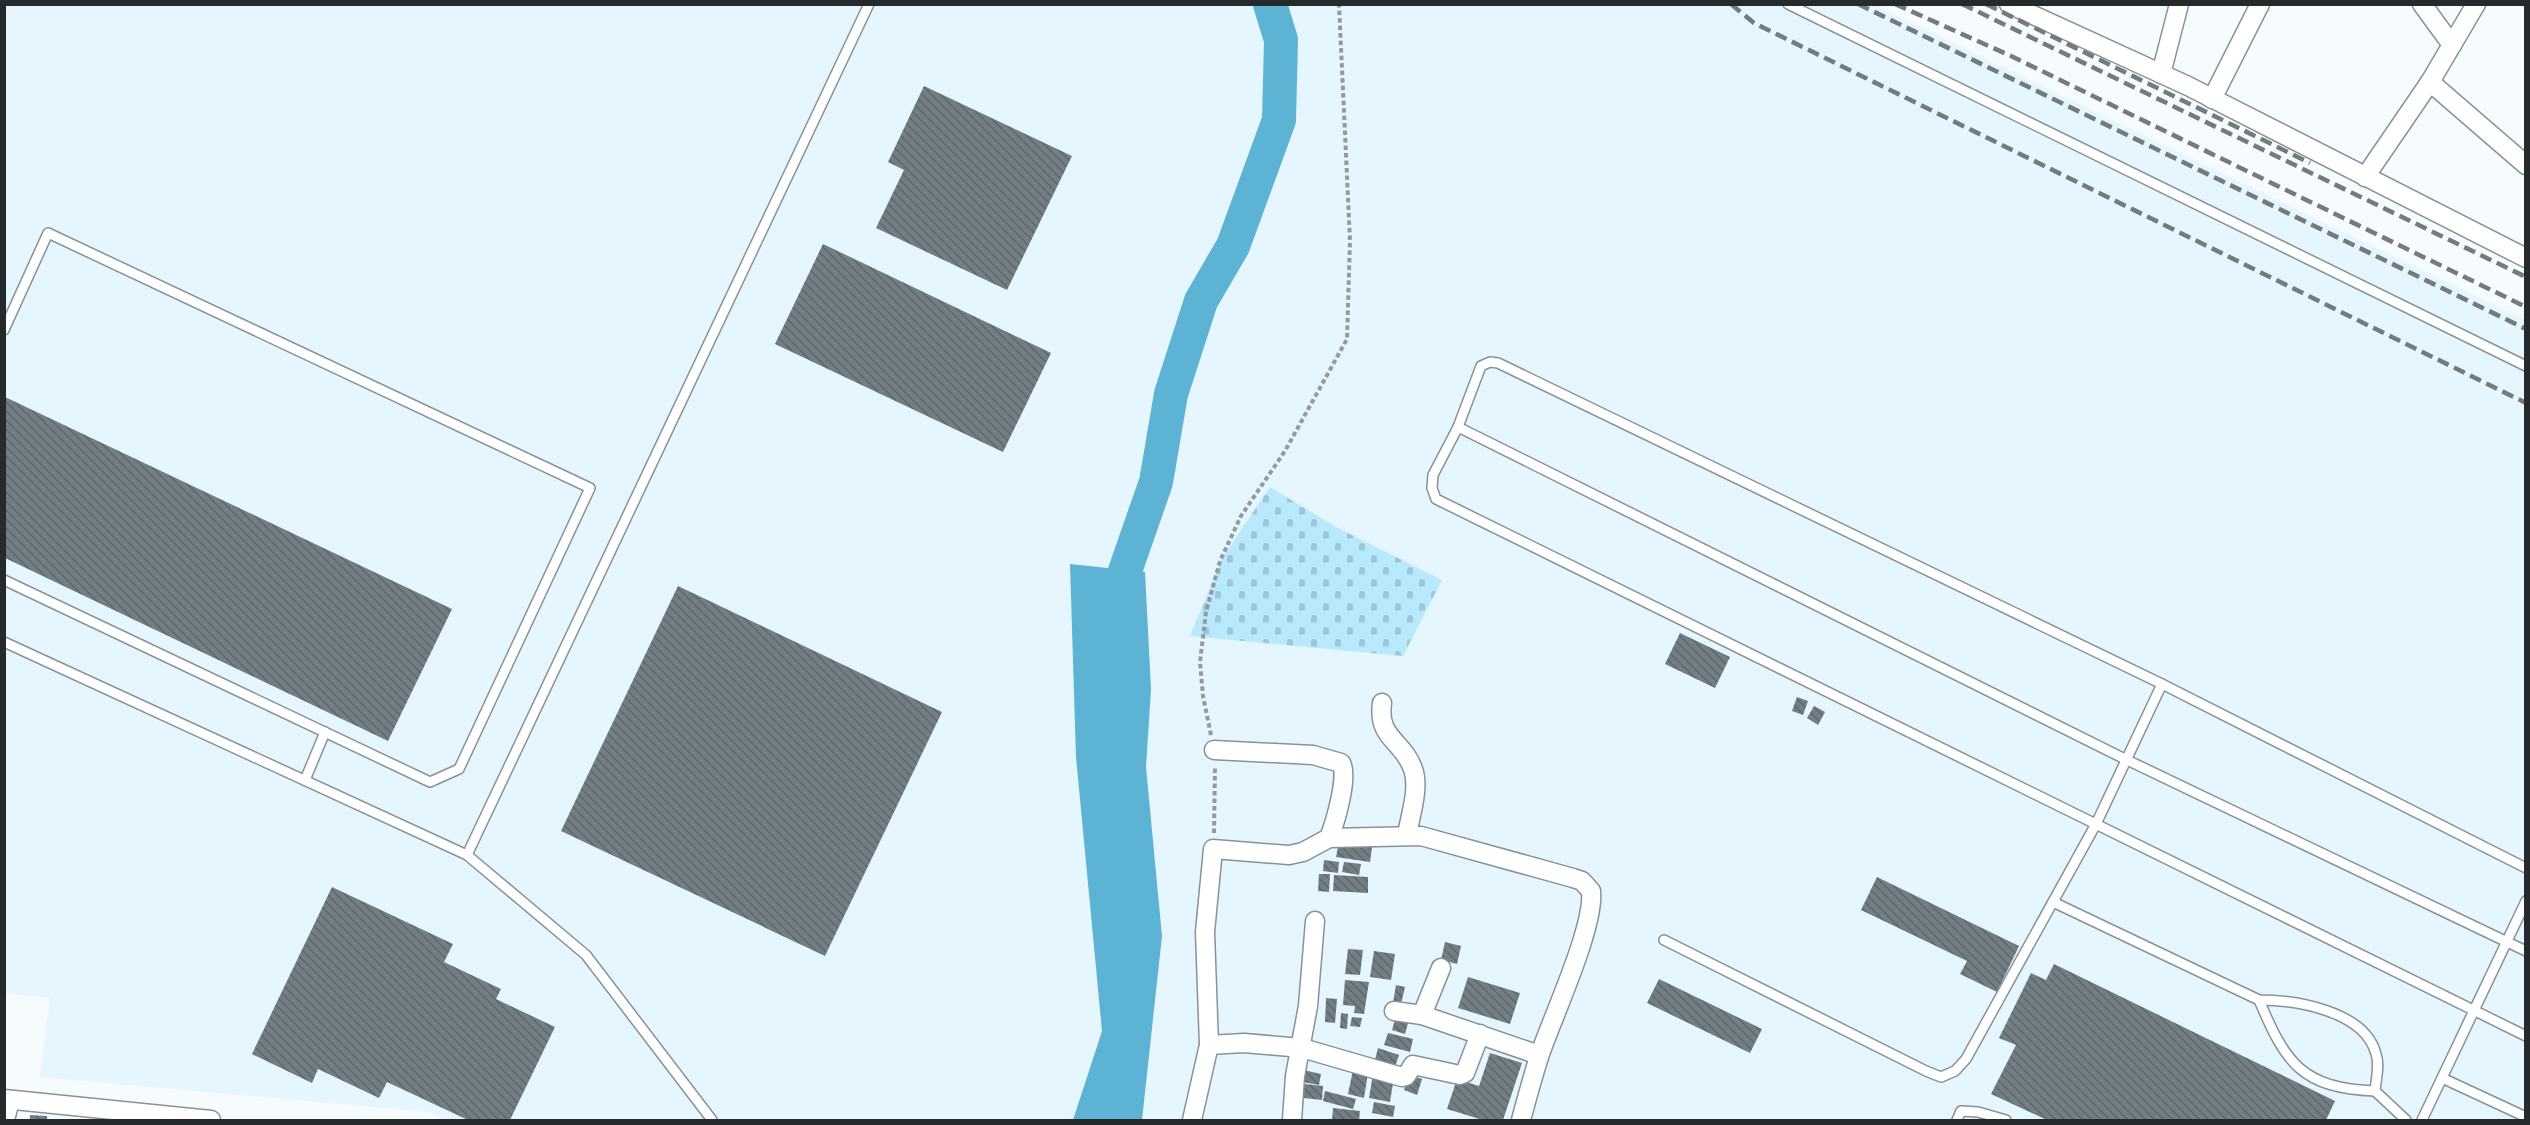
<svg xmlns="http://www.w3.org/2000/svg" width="2530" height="1125" font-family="'Titillium Web',sans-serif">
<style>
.built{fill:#e5f6fe}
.cemetery{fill:url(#cemetery-stones)}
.water{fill:#5cb3d3}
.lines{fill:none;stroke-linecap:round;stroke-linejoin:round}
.river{stroke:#5cb3d3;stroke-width:34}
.building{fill:url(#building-back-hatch)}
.service-casing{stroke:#869398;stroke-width:12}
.minor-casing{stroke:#869398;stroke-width:21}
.path{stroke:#94999b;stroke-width:4;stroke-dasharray:4.5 3;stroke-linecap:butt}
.service{stroke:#fff;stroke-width:9}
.minor{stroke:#fff;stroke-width:18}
.rail{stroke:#757a7c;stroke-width:4.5;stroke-dasharray:12 6;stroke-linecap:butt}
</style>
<defs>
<pattern id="cemetery-stones" width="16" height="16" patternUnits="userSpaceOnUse" patternTransform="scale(1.5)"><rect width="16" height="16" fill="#b8e9fd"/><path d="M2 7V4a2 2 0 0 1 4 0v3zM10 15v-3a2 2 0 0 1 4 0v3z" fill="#9ec8d9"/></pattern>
<pattern id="building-back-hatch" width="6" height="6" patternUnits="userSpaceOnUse" patternTransform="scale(1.5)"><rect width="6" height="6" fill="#727e84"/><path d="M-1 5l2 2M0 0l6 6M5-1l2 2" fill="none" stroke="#5d676c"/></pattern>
</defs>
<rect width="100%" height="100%" fill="#f6fbfd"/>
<path class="built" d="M5,5h1870l650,315v800h-2077l-19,-8 -389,-35 10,-79 -45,-5z"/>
<path class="cemetery" d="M1270,487l66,40 106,53 -39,76 -213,-20 33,-79z"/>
<path class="water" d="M1070,564l75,8 6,117 -5,78 16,169 -20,184h-69l29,-89 -26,-274z"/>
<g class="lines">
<path class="river" d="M1110,614l46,-132 15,-88 30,-93 32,-55 46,-126 2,-80 -11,-36"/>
</g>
<g class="building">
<path d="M924,86l148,70 -65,134 -131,-62 28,-58 -16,-8z"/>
<path d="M823,244l228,109 -48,99 -228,-108z"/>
<path d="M5,397l447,212 -64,132 -383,-183z"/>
<path d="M678,586l264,126 -117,244 -264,-125z"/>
<path d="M1680,633l50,24 -15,31 -50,-24z"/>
<path d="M1797,697l11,4 -5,14 -11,-4z"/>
<path d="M1814,706l11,6 -7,13 -11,-7z"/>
<path d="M1339,842l33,5 -2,15 -34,-5z"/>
<path d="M1324,860l15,2 -1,11 -15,-2z"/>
<path d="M1344,862l17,2 -2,11 -17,-3z"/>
<path d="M1319,874h11l-1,18 -11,-1z"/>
<path d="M1334,875l34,2v16l-35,-2z"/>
<path d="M1877,877l142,69 -22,46 -37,-18 7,-13 -106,-51z"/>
<path d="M332,887l121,57 -9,18 57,27 -5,10 59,28 -45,93h-42l-81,-38 -8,16 -61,-29 -6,14 -60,-29z"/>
<path d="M1445,942l16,4 -4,18 -16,-4z"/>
<path d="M1348,949l15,1 -3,25 -15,-1z"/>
<path d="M1374,951l21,3 -4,26 -21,-3z"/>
<path d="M2054,964l281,137 -9,19h-279l-56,-26 25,-49 -17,-7 32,-65 15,7z"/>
<path d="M1468,977l52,16 -10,31 -52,-16z"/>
<path d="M1659,979l103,50 -12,24 -103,-50z"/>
<path d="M1345,980l24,2 -5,32 -10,-1 1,-7 -12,-1z"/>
<path d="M1396,985l9,2 -4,17 -8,-1z"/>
<path d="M1326,998l11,1 -2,24 -10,-1z"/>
<path d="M1341,1013l7,1 -1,15 -7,-1z"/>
<path d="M1396,1016l13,4 -4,14 -13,-4z"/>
<path d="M1352,1017l10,1 -2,9 -10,-1z"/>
<path d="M1388,1033l25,6 -3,13 -26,-7z"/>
<path d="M1378,1048l21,7 -4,12 -20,-7z"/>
<path d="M1490,1053l32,10 -19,57h-20l-36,-11 10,-30 22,7z"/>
<path d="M1299,1069l22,5 -2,11 -22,-4z"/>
<path d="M1353,1070l15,3 -4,25 -16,-4z"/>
<path d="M1373,1074l21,3 -4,25 -21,-4z"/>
<path d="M1410,1075l12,4 -5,16 -13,-5z"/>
<path d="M1296,1083l27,3 -1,14 -27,-3z"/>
<path d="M1325,1091l31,8 -3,10 -30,-8z"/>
<path d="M1374,1102l21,4 -2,11 -21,-4z"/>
<path d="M1333,1108l27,3 -1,9h-27z"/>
<path d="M30,1115l17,1v4h-17z"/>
</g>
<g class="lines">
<defs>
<g id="service">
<path d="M1788,4l738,362"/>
<path d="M4,330l44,-97 542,255 -131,281 -29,13 -426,-202"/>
<path d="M1458,427l669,333 399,191"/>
<path d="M4,642l463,213 119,100 126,165"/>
<path d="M305,780l20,-48"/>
<path d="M467,855l402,-851"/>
<path d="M2526,868l-364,-184 -664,-321 -8,-1 -9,4 -23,61 -25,48 -1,13 4,11 1090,537"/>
<path d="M2053,902l206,98c37,0 106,11 117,54 4,11 0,25 -1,37l31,29"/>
<path d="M1664,940l262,131 15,6 14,-6 11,-12 130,-235 66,-140"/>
<path d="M2259,1000c27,64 43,88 116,91"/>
<path d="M2442,1078l84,39"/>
<path d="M1957,1120l4,-9 17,1 28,8"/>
<path d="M2422,1120l104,-219"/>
</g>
<g id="minor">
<path d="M2009,4l179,82 338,172"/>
<path d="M2422,4l30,41"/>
<path d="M2161,74l18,-70"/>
<path d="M2430,82l96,83"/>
<path d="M2212,99l48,-95"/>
<path d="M2365,177l65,-95 46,-78"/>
<path d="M1382,703c-5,36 21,37 31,66 7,19 -3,47 -6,66"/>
<path d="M1214,750l99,5 28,8c8,13 -6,60 -12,75"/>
<path d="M1394,1011l28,4 117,40"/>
<path d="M1422,1015l19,-47"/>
<path d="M1209,1045l35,-2 58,5 100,29 4,-1 7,-11 47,10 5,-2 15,-39"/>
<path d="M4,1099l207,21"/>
<path d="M5,1120l5,-20"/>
<path d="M1192,1120l17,-75 -4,-113 8,-83 76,6 14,-3 26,-14 92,-2 152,42 9,3 9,10c4,35 -38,125 -51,163 -7,21 -13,44 -19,66"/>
<path d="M1292,1120l3,-44 13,-70 7,-85"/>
</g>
</defs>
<use href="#service" class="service-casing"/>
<use href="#minor" class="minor-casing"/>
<g class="path">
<path d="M1211,735l-8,-39 -3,-34 6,-50 14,-51 21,-45 44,-65 62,-112 3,-98 -11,-237"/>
<path d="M1214,833l1,-67"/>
</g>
<use href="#service" class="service"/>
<use href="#minor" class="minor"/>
<g class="rail">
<path d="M1731,4l23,19 772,380"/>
<path d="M1858,4l668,325"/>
<path d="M1895,4l116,52 515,251"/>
<path d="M1962,4l564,273"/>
<path d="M1986,4l324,159"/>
</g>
</g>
<rect width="2530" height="1125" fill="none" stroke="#252a2c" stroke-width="12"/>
</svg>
